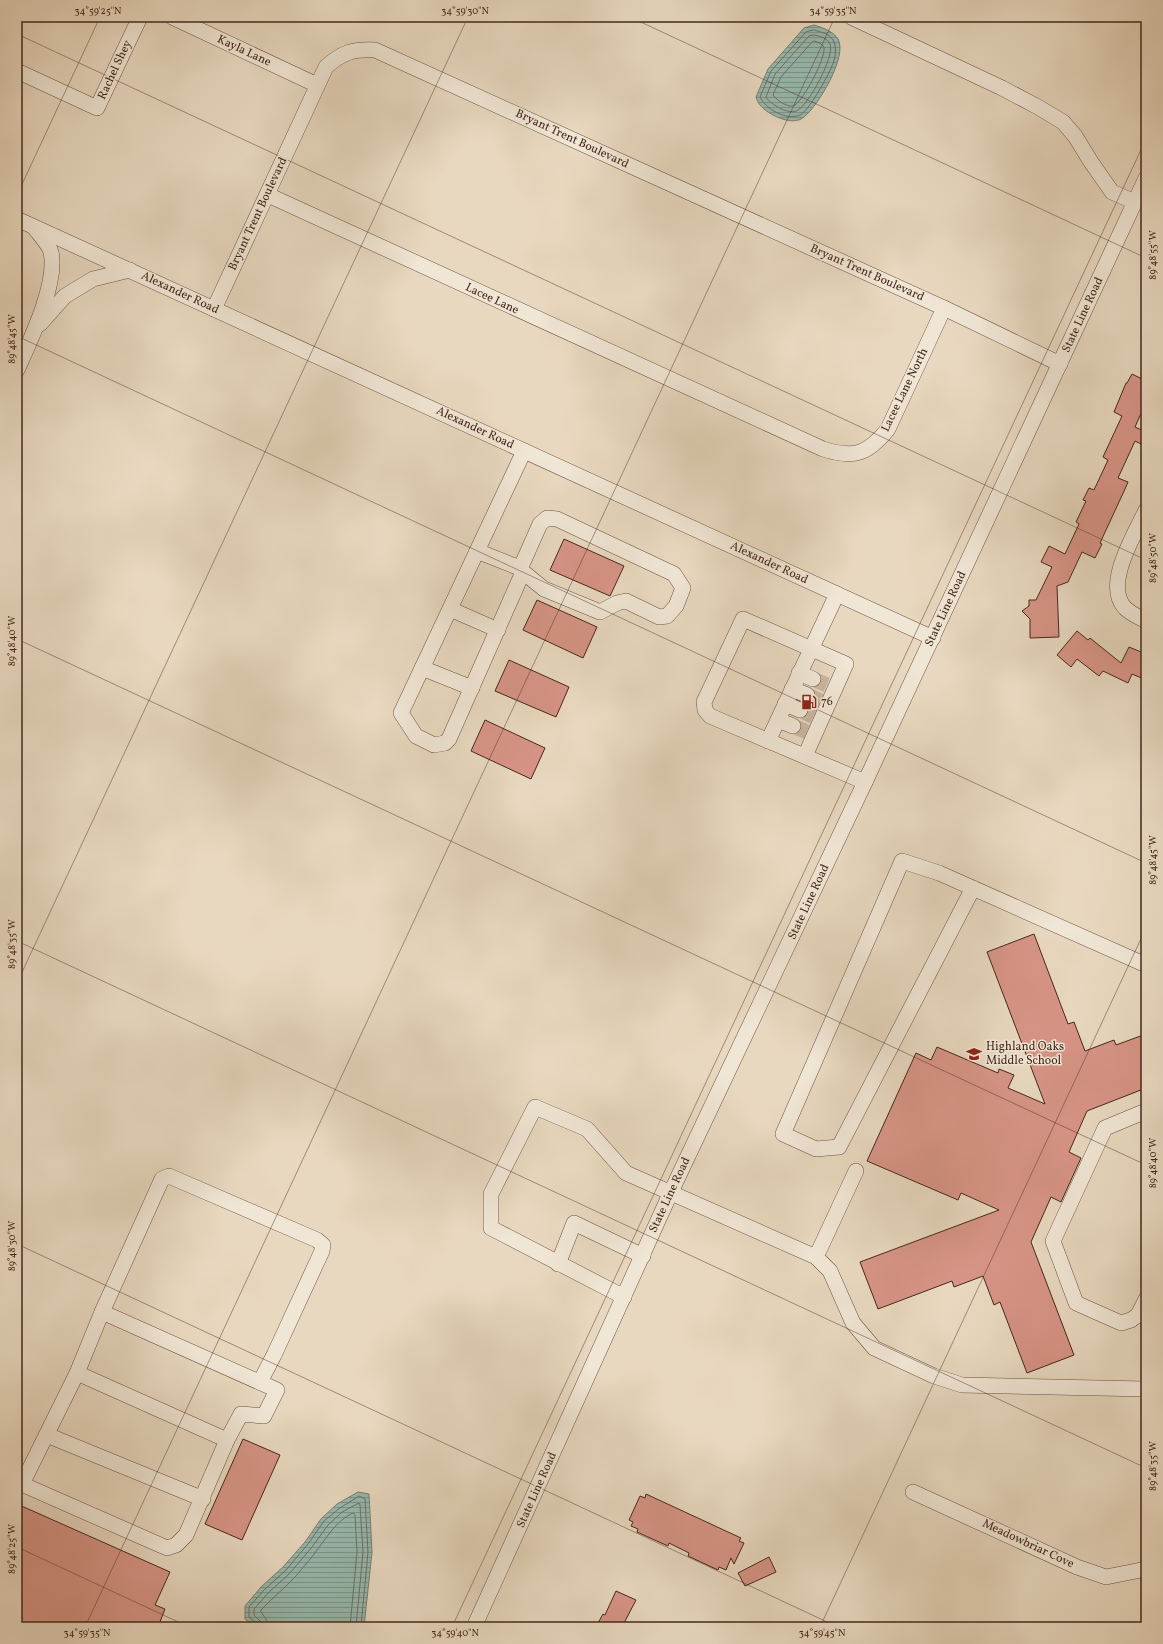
<svg xmlns="http://www.w3.org/2000/svg" width="1163" height="1644" font-family="Vollkorn,serif">
<style>
.water{fill:url(#water-rules);stroke:#767f74}
.lines{fill:none;stroke-linecap:round;stroke-linejoin:round}
.shore{stroke:#6e7065;stroke-width:1}
.building{fill:#d79486;stroke:#45271b}
.minor-tunnel{stroke:#c7b59e;stroke-width:15;stroke-dasharray:15 8;stroke-linecap:butt}
.minor-casing{stroke:#6e5344;stroke-width:16}
.minor{stroke:#f0e6d5;stroke-width:15}
.ticks{fill:none;stroke:#45271b;stroke-width:1;stroke-opacity:0.45}
.labels{text-anchor:middle;dominant-baseline:central;stroke-width:3;stroke-linejoin:round;paint-order:stroke}
.street-label{font-size:12px;fill:#45271b;stroke:#f0e6d5}
.poi-label{font-size:12px;fill:#45271b;stroke:#f0e6d5;text-anchor:start}
.neatline{fill:none;stroke:#45271b;stroke-width:1.5}
.ticks-label{font-size:10px;text-anchor:middle;fill:#45271b}
</style>
<defs>
<pattern id="water-rules" width="6" height="5" patternUnits="userSpaceOnUse"><rect width="6" height="5" fill="#97baaf"/><path d="M0 2.5h6" fill="none" stroke="#7d978e"/></pattern>
</defs>
<rect width="100%" height="100%" fill="#e8d8bf"/>
<filter id="stains"><feTurbulence type="fractalNoise" baseFrequency=".005" numOctaves="4"/><feColorMatrix values="0 0 0 0 .2 0 0 0 0 .09 0 0 0 0 .02 0 0 0 .5 -.17"/></filter>
<radialGradient id="worn" r=".72"><stop offset=".6" stop-color="#630" stop-opacity="0"/><stop offset="1" stop-color="#630" stop-opacity=".3"/></radialGradient>
<g class="water">
<path d="M814,25c9,3 19,6 24,14 10,17 -20,67 -34,78 -11,10 -36,-2 -44,-12 -2,-2 -3,-5 -4,-8l12,-28 36,-41z"/>
<path d="M358,1492l11,2 3,58 -8,75h-109l-10,-8v-13l16,-19 22,-20 22,-25 16,-23 16,-15z"/>
</g>
<g class="lines">
<g class="shore">
<path d="M814,30c7,2 17,4 20,12 3,7 1,18 -2,24 -4,10 -24,46 -32,49 -14,6 -34,-6 -40,-18l11,-26 35,-39z"/>
<path d="M814,35c6,1 13,3 16,9 5,12 -21,60 -32,66 -5,4 -16,0 -20,-3 -5,-3 -10,-6 -12,-10l9,-23 34,-38z"/>
<path d="M814,41l6,2 4,4c2,11 -20,52 -29,58 -7,4 -18,-5 -22,-10l8,-18 31,-35z"/>
<path d="M257,1627l-1,-4 -7,-6v-10l15,-17 22,-20 22,-26 16,-23 16,-13 19,-12 6,3 3,53 -7,75"/>
<path d="M262,1627l-2,-6 -6,-6v-6l14,-16 22,-20 22,-26 16,-22 14,-13 17,-9 1,2 3,47 -7,75"/>
<path d="M268,1627l-2,-8 -5,-7v-2c11,-12 24,-22 35,-34 7,-9 15,-17 21,-26 11,-14 20,-30 36,-37l2,2 2,37 -7,75"/>
</g>
</g>
<g class="building">
<path d="M1132,374l14,7v21l-11,25 11,5 -5,12 -6,-3 -17,37 10,4 -3,7 -25,54 2,1 -7,14 -13,-6 -14,30 -11,4 2,51 -29,1v-19l-8,-8 7,-5v-6h7l16,-33 -11,-5 8,-16 16,8 14,-30 -3,-2 10,-21 -3,-1 6,-12 5,2 14,-30 -5,-3 19,-41 -8,-4 12,-29h1z"/>
<path d="M564,539l60,27 -14,30 -60,-26z"/>
<path d="M537,600l60,27 -14,31 -60,-28z"/>
<path d="M1077,631l11,9 2,-2 31,25 8,-16 17,7v26l-14,-6 -4,9 -25,-12 -4,5 -22,-17 -6,8 -14,-12z"/>
<path d="M509,660l60,27 -13,30 -61,-26z"/>
<path d="M485,720l60,28 -14,31 -60,-28z"/>
<path d="M1034,934l34,90 6,-2 11,29 29,-11 2,5 30,-11v54l-59,23 -18,41 12,6 -20,44 -10,-5 -20,45 43,113 -47,18 -27,-71 -6,3 -11,-29 -29,11 -2,-6 -74,28 -18,-47 139,-52 -38,-17 -3,7 -91,-39 49,-108 15,7 6,-13 61,26 1,-4 15,6 -6,13 37,16 -58,-152z"/>
<path d="M243,1439l37,16 -38,85 -37,-16z"/>
<path d="M646,1494l95,44 -2,3 5,2 -10,21 -3,-6 -5,12 -7,-3 -1,3 -30,-14 1,-3 -20,-10 -1,3 -31,-14 1,-3 -7,-3 2,-4 -4,-2 11,-24 5,2z"/>
<path d="M17,1504l153,68 -15,33 10,4 -7,18h-141z"/>
<path d="M769,1557l7,15 -31,14 -7,-13z"/>
<path d="M616,1591l20,9 -13,25 5,2h-29l1,-2 -2,-2 5,-9 2,1z"/>
</g>
<g class="lines">
<g class="minor-tunnel">
<path d="M813,679l14,6"/>
<path d="M807,695l14,6"/>
<path d="M800,710l14,7"/>
<path d="M793,726l14,6"/>
</g>
<defs>
<g id="minor">
<path d="M172,17l145,68"/>
<path d="M851,17l151,71 36,19 25,15 12,14 16,26 21,30 23,10"/>
<path d="M17,71l80,37 43,-91"/>
<path d="M268,195l555,254c31,10 45,5 65,-20l56,-121"/>
<path d="M17,219l916,419"/>
<path d="M214,309l112,-242c16,-15 28,-18 49,-17l569,258 116,56"/>
<path d="M40,324l25,-28 28,-17 37,-9"/>
<path d="M17,370c13,-29 41,-87 34,-118 -1,-6 -13,-19 -17,-25"/>
<path d="M1146,510c-11,24 -43,75 -21,98 6,6 14,9 21,13"/>
<path d="M477,551l40,16 27,22 56,23 17,-9 9,-2 33,16 8,-1 9,-10 7,-18 -9,-14 -117,-55 -10,-1 -7,6 -20,45"/>
<path d="M523,572l-74,167 -4,4 -11,2 -18,-9 -15,-23 123,-262"/>
<path d="M450,609l48,21"/>
<path d="M422,668l50,20"/>
<path d="M799,673l14,6"/>
<path d="M792,689l15,6"/>
<path d="M785,704l15,6"/>
<path d="M778,720l15,6"/>
<path d="M768,741l69,-147"/>
<path d="M805,756l41,-92 -103,-45 -39,83 1,8 5,6 155,66"/>
<path d="M973,888l-134,259 -23,2 -33,-15 119,-273 37,12 207,92"/>
<path d="M1146,1111l-41,17 -52,113 23,62 45,20 10,-3 7,-5 8,-16"/>
<path d="M816,1257l40,-86"/>
<path d="M558,1264l16,-41 69,33"/>
<path d="M624,1297l-133,-69v-34l44,-87 52,22 39,44 190,84 14,14 23,52 21,25 60,28 28,9 184,4"/>
<path d="M102,1312l175,78 -13,26 -23,-2 -14,26"/>
<path d="M47,1435l156,64"/>
<path d="M17,1482l150,66 9,-3 10,-10 41,-95 -150,-67"/>
<path d="M22,1484l55,-111 25,-61 60,-133 7,-3 148,64 6,5 -1,6 -48,104 -14,27"/>
<path d="M913,1492l164,75 29,10 40,-8"/>
<path d="M474,1627l196,-433 195,-412 281,-604"/>
</g>
</defs>
<use href="#minor" class="minor-casing"/>
<use href="#minor" class="minor"/>
</g>
<path class="ticks" d="M630,17l516,241M17,34l1129,526M17,195l83,-178M17,336l1129,527M17,639l1129,526M17,941l1129,527M17,983l451,-966M17,1244l821,383M17,1547l172,80M85,1627l750,-1610M452,1627l694,-1488M820,1627l326,-699"/>
<defs>
<symbol id="fuel-bare" viewBox="-9 -9 18 18"><path d="M-5.5-6h7V0h2V4h1.3V-2.5L3-4.5l.8-.8L6-3V5H2.5V1h-1V6h-7ZM-4.2-4.7v3.2H.2V-4.7Z" fill="#8f2418" stroke="#f0e6d5" stroke-width="2.5" paint-order="stroke"/></symbol>
<symbol id="school-bare" viewBox="-9 -9 18 18"><path d="M0-5L7-2L0 1L-7-2ZM-4 1L0 2.5L4 1V4Q0 6-4 4Z" fill="#8f2418" stroke="#f0e6d5" stroke-width="2.5" paint-order="stroke"/></symbol>
</defs>
<g fill-rule="evenodd">
<use href="#fuel-bare" x="798" y="691" width="22" height="22"/>
<use href="#school-bare" x="963" y="1043" width="22" height="22"/>
</g>
<g class="labels">
<g class="street-label">
<text transform="translate(244 51) rotate(25)">Kayla Lane</text>
<text transform="translate(115 70) rotate(-65)">Rachel Shey</text>
<text transform="translate(572 139) rotate(25)">Bryant Trent Boulevard</text>
<text transform="translate(258 214) rotate(-65)">Bryant Trent Boulevard</text>
<text transform="translate(867 273) rotate(24)">Bryant Trent Boulevard</text>
<text transform="translate(180 293) rotate(25)">Alexander Road</text>
<text transform="translate(492 299) rotate(25)">Lacee Lane</text>
<text transform="translate(1083 315) rotate(-65)">State Line Road</text>
<text transform="translate(905 390) rotate(-64)">Lacee Lane North</text>
<text transform="translate(475 428) rotate(25)">Alexander Road</text>
<text transform="translate(769 563) rotate(25)">Alexander Road</text>
<text transform="translate(946 609) rotate(-65)">State Line Road</text>
<text transform="translate(809 902) rotate(-65)">State Line Road</text>
<text transform="translate(670 1195) rotate(-65)">State Line Road</text>
<text transform="translate(537 1490) rotate(-66)">State Line Road</text>
<text transform="translate(1028 1544) rotate(25)">Meadowbriar Cove</text>
</g>
<g class="poi-label">
<text x="821" y="702">76</text>
<text x="986" y="1047">Highland Oaks<tspan x="986" dy="14">Middle School</tspan></text>
</g>
</g>
<rect width="1163" height="1644" fill="none" stroke="#e8d8bf" stroke-width="44"/>
<rect x="22" y="22" width="1119" height="1600" class="neatline"/>
<g class="ticks-label">
<text x="98" y="14">34°59'25"N</text>
<text x="465" y="14">34°59'30"N</text>
<text x="833" y="14">34°59'35"N</text>
<text transform="translate(1152 255) rotate(-90)" y="4">89°48'55"W</text>
<text transform="translate(11 339) rotate(-90)" y="4">89°48'45"W</text>
<text transform="translate(1152 558) rotate(-90)" y="4">89°48'50"W</text>
<text transform="translate(11 641) rotate(-90)" y="4">89°48'40"W</text>
<text transform="translate(1152 860) rotate(-90)" y="4">89°48'45"W</text>
<text transform="translate(11 944) rotate(-90)" y="4">89°48'35"W</text>
<text transform="translate(1152 1163) rotate(-90)" y="4">89°48'40"W</text>
<text transform="translate(11 1246) rotate(-90)" y="4">89°48'30"W</text>
<text transform="translate(1152 1466) rotate(-90)" y="4">89°48'35"W</text>
<text transform="translate(11 1549) rotate(-90)" y="4">89°48'25"W</text>
<text x="87" y="1636">34°59'35"N</text>
<text x="455" y="1636">34°59'40"N</text>
<text x="822" y="1636">34°59'45"N</text>
</g>
<rect width="100%" height="100%" filter="url(#stains)"/>
<rect width="100%" height="100%" fill="url(#worn)"/>
</svg>
